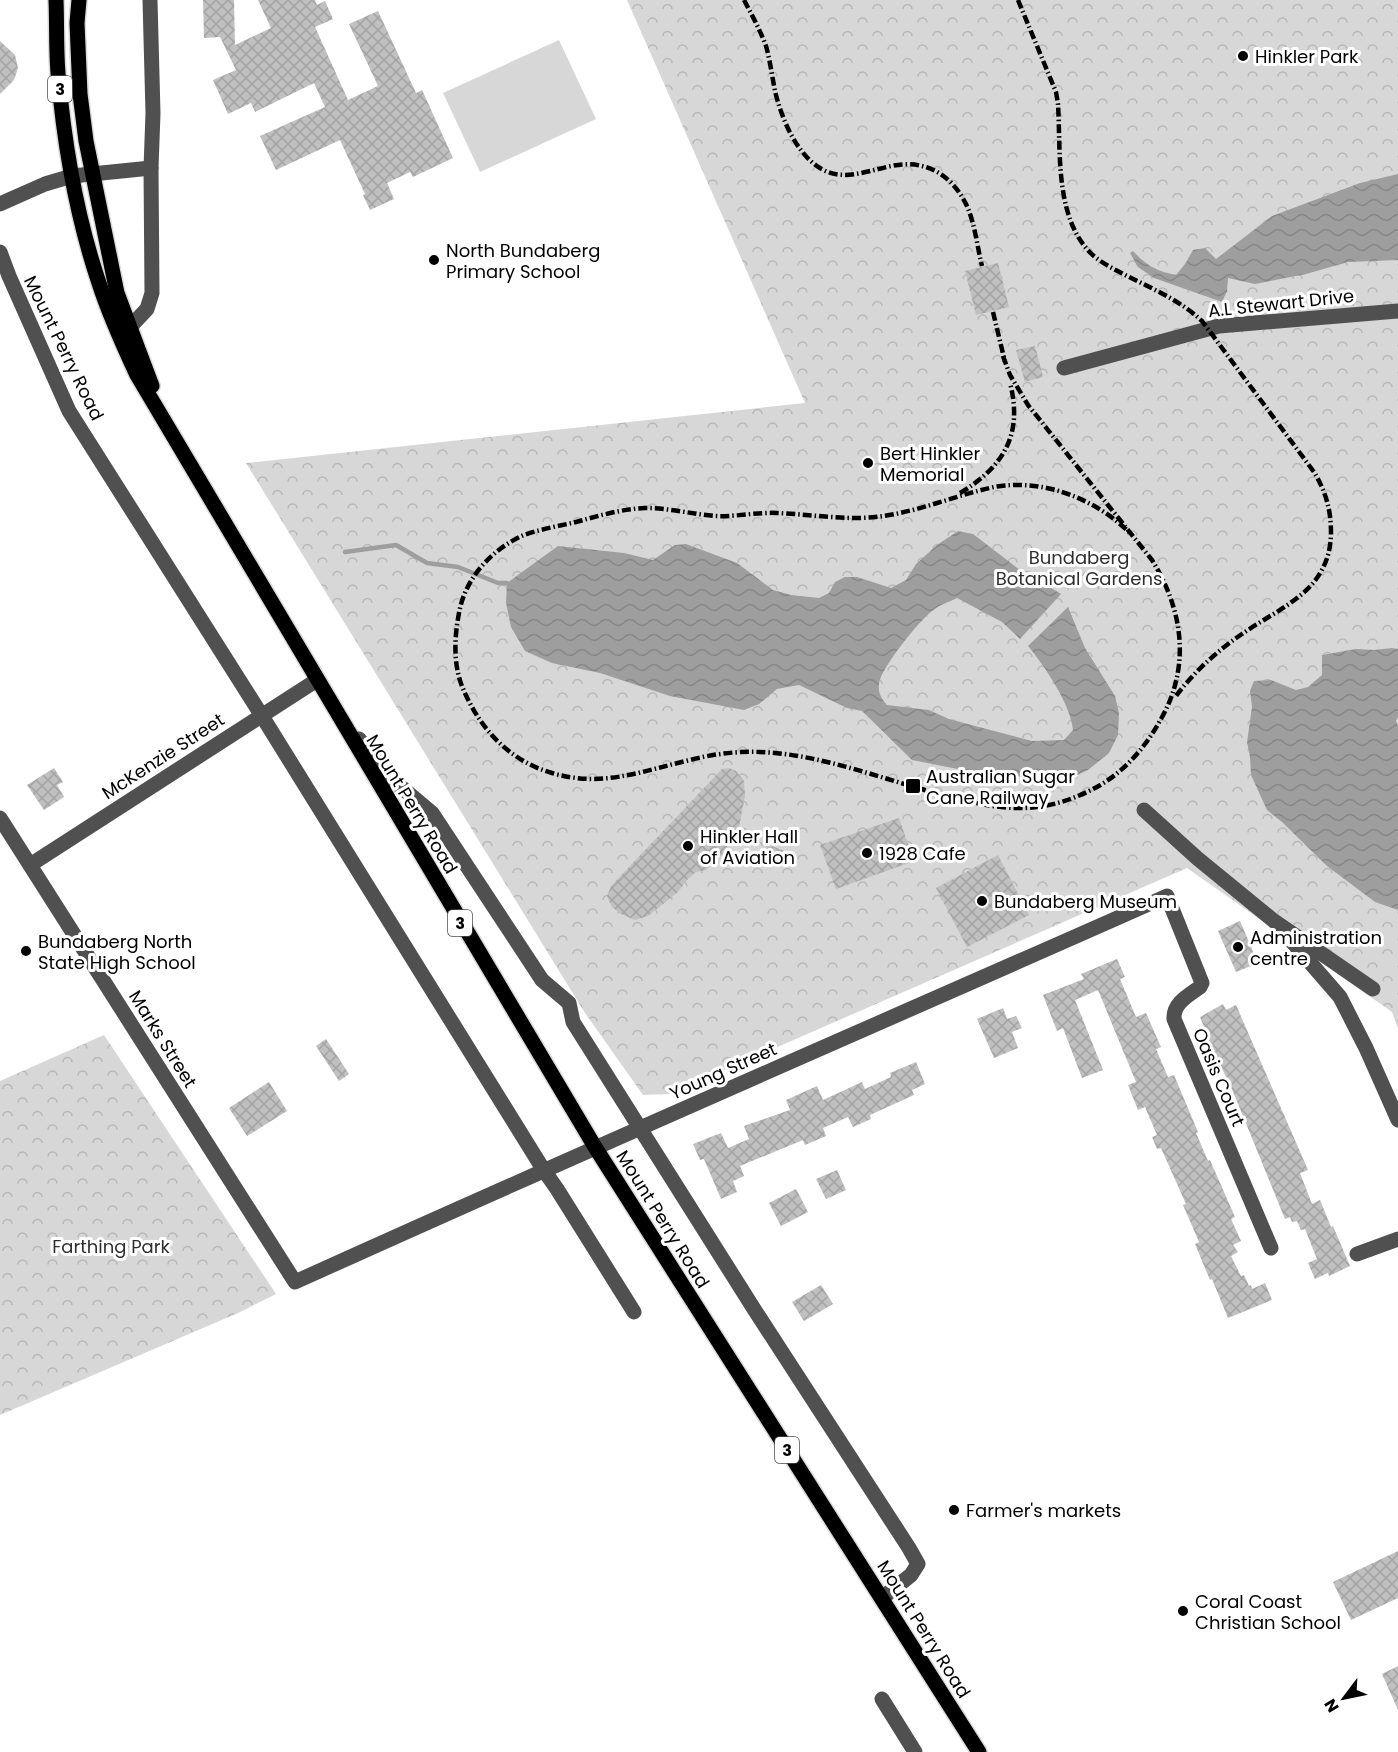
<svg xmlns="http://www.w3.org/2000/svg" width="1398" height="1752" font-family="Poppins,sans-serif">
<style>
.grass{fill:#d7d7d7}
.park{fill:url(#park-crowns)}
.water{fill:url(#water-waves)}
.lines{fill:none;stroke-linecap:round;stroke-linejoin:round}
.stream{stroke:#9e9e9e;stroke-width:4.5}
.building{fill:url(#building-cross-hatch)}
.major-casing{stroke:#dbdbdb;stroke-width:18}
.minor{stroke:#505050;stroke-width:15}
.major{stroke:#000;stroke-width:15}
.rail{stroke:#000;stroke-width:4.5;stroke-dasharray:9 3 1.5 3;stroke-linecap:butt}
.poi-dot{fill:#000;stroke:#fff;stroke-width:2}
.labels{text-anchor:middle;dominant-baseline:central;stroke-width:6;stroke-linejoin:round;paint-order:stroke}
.shield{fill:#fff;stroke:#4c4c4c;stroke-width:1.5}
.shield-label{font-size:16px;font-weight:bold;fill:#000}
.poi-label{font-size:18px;fill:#000;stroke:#fff;text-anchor:start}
.street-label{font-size:18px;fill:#000;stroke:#fff}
.park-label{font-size:18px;fill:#2e2e2e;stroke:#fff}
</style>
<defs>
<pattern id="park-crowns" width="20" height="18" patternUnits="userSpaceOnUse" patternTransform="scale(1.5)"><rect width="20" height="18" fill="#d7d7d7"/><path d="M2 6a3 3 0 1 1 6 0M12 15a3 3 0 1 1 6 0" fill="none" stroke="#b7b7b7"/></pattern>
<pattern id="water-waves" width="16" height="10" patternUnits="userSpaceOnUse" patternTransform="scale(1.5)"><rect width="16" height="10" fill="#9e9e9e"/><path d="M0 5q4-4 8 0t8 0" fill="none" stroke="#868686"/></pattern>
<pattern id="building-cross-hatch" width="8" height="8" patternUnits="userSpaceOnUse" patternTransform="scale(1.5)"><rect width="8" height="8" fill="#c0c0c0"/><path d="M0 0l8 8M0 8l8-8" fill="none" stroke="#a3a3a3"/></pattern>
</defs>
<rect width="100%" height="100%" fill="#fff"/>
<path class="grass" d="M559,40l37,79 -116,53 -37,-79z"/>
<g class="park">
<path d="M627,0h771v1029l-6,-17 -205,-144 -517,226 -27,1 -58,-82 -339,-550 559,-60z"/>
<path d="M104,1035l172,259 -38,19 -238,102v-334z"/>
</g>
<g class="water">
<path d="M1398,174v86l-50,2 -42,12 -51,10 -27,-6 -1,13 -5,11 -68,-24 -16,-11 -8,-14 3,-2c14,15 23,20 43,24l9,-11 8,-14 12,-2 11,11 56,-43 88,-33z"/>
<path d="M958,531l15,3 64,49 11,3 13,8 -41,45 -18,-17 -45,-24c-8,4 -18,7 -25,13 -13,10 -52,58 -53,73 -1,9 2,14 8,21l42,5 20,9 83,22 32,-1 9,-10c-2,-25 -29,-65 -45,-84l40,-39 17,41 30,48 4,17 -1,22 -9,18 -21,17 -13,6 -20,3 -72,-5 -71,-14 -50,-49 -15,-3 -48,-23 -22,4 -18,15 -15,6 -74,-14 -70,-23 -48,-10 -27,-12 -14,-24 -5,-24 1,-20 51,-37 66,7 29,7 22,-15 11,-1 51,19 36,27 18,5 28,3 10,-5 6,-11 10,-5h12l34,11 15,-8 10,-16 21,-19z"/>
<path d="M1392,648l6,1v68l-2,4 2,5v184l-23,-8 -48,-36 -45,-44 -15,-12 -16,-35 -1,-18 -3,-15 5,-35 -2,-16 4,-10 17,-1 25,10 12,-3 14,-12v-20l34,-6 18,1z"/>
</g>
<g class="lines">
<path class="stream" d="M345,552l51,-7 31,18 31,4 40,16h9"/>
</g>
<g class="building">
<path d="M203,0h31l1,45 36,-17 -13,-28h57l2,5 8,-4 8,18 -18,8 33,73 30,-14 -29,-62 29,-13 38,82 6,-3 31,68 -40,19 -3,-5 -23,11 7,16 -24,11 -7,-15 2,-1 -25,-54 -64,30 -16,-34 65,-29 -11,-24 -59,29 -4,-9 -23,11 -15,-34 23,-10 -16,-33 -16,1z"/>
<path d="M0,41l15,14 3,13 -4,12 -14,14z"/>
<path d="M998,263l11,44 -33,8 -11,-44z"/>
<path d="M1035,346l8,31 -18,5 -9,-32z"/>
<path d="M54,768l9,14 -6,3 7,12 -20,13 -17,-25z"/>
<path d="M729,768l7,3 8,10 1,15 -6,31 -17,28 -16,15 -10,2 -8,7 -11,14 -29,23 -13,4 -14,-6 -9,-7 -5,-11 4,-10 111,-117z"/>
<path d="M899,818l15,43 -78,28 -16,-44z"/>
<path d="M767,844l20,8 -5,11 -19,-8z"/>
<path d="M998,855l31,60 -62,32 -31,-59z"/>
<path d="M1240,921l18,42 -22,9 -18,-41z"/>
<path d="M1117,959l8,18 -5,2 16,38 10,-4 15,34 -5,2 12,28 6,-2 24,57 -2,1 12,28 2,-1 25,57 -4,2 10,22 -8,4 5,7 -7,4 10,20 3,-1 5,11 2,-1 1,4 13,-6 7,17 -44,18 -16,-39 -2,1 -15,-36 4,-2 -16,-37 3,-1 -25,-56 -4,1 -5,-12 5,-2 -12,-28 -7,3 -10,-25 8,-3 -38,-92 -23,10 28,70 -21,8 -19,-50 -6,3 -14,-36 41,-16 -3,-5z"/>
<path d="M1223,1004l3,6 10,-5 72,165 -8,3 12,31 8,-4 11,27 2,-1 17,40 -21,10 -1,-3 -13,6 -7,-16 9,-4 -12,-30 -4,1 -4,-9 -5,1 -2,-5 -5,2 -51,-125 -29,-62h1l-6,-15z"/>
<path d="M1003,1008l4,11 9,-3 6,12 -10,4 6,16 -24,10 -17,-39z"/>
<path d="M326,1039l23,35 -10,7 -23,-35z"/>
<path d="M916,1062l9,22 -13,6 2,5 -44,20 1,4 -18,8 -5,-10 -25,11 3,8 -21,9 -2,-5 -63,26 4,10 -11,5 4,11 -16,7 -17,-40 -4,1 -7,-16 28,-11 7,15 21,-9 -5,-13 46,-16 -4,-10 31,-14 6,14 39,-18 3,7 26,-12 -1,-4z"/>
<path d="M269,1082l18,29 -40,25 -18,-28z"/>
<path d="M837,1170l9,20 -20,9 -10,-20z"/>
<path d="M796,1189l12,23 -27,14 -12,-23z"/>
<path d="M821,1285l12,19 -29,17 -12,-19z"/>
<path d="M1398,1551v47l-47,22 -18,-38z"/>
<path d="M1398,1666v44l-16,-36z"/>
</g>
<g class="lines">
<defs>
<g id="major">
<path d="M56,0c1,24 0,49 2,73 6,70 18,142 41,210 10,31 24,62 38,92l458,772 384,605"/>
<path d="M79,0l-2,23 3,71 6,47 31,152 35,93"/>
</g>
</defs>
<use href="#major" class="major-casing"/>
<g class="minor">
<path d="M0,204l45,-20 27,-8 79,-8"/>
<path d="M0,252l9,24 60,135 193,305 281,453 14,20 77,123"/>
<path d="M130,327l17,-18 5,-16 -1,-125 2,-55 -3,-113"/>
<path d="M1064,368l155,-42 179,-15"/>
<path d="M359,739l29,37 44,37 110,167 27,23 4,19 181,287 155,239 9,16 -7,11 -29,23"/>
<path d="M1144,810l53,48 77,63 99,68"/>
<path d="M0,818l295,464c289,-131 581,-257 872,-386l35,87 -2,4c-11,8 -27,16 -26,32l97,229"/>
<path d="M30,865l287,-185"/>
<path d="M1288,937l52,60 26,51 32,72"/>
<path d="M1357,1254l41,-15"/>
<path d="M882,1699l33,53"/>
</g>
<use href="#major" class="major"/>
<g class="rail">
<path d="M744,0c8,15 16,30 22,46 4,14 6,30 9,45 6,25 18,55 38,72 24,21 50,9 78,3 34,-7 60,8 75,38 9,19 11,42 16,62"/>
<path d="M1018,0l38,92 2,12c3,49 -4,118 37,153 10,8 21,13 32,19 26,13 54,25 75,45l112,151c12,20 17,38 17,61 -1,58 -49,73 -89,101 -24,16 -49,39 -66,62"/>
<path d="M993,312l12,50"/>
<path d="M1003,356l7,19 18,30 124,155c31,50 39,106 9,159 -17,31 -41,58 -74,73 -57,27 -98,15 -155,0 -55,-15 -114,-38 -172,-40 -23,-1 -47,2 -70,8 -48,11 -88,28 -138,13 -42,-12 -71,-43 -88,-82 -11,-24 -10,-52 -5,-78 6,-35 33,-64 65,-78 17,-6 35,-9 52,-13 22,-6 45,-13 69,-14 24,0 47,6 70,8 21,1 42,-4 62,-3 27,1 53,5 80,5 48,0 91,-21 137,-31 50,-9 102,12 137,47"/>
<path d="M960,493c45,-27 63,-60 50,-110"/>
</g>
</g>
<g class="poi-dot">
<circle cx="1243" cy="56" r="6"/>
<circle cx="434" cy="260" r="6"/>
<circle cx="868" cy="463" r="6"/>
<rect x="905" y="778" width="16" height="16" rx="3"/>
<circle cx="688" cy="846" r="6"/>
<circle cx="867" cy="853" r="6"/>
<circle cx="982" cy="901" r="6"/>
<circle cx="1238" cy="947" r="6"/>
<circle cx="26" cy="951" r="6"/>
<circle cx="954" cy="1510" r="6"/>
<circle cx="1183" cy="1611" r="6"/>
</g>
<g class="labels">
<g class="shield">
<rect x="48" y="76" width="24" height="26" rx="4.5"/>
<rect x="448" y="910" width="24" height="26" rx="4.5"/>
<rect x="775" y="1437" width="24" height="26" rx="4.5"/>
</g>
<g class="shield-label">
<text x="60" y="89">3</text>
<text x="460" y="923">3</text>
<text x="787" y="1450">3</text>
</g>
<g class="poi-label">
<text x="1255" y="56">Hinkler Park</text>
<text x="446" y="250">North Bundaberg<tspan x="446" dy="21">Primary School</tspan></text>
<text x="880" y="453">Bert Hinkler<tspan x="880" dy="21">Memorial</tspan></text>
<text x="926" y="776">Australian Sugar<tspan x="926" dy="21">Cane Railway</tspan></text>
<text x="700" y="836">Hinkler Hall<tspan x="700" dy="21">of Aviation</tspan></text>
<text x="879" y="853">1928 Cafe</text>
<text x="994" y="901">Bundaberg Museum</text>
<text x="1250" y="937">Administration<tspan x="1250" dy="21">centre</tspan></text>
<text x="38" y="941">Bundaberg North<tspan x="38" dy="21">State High School</tspan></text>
<text x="966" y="1510">Farmer's markets</text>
<text x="1195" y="1601">Coral Coast<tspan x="1195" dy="21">Christian School</tspan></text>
</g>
<g class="street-label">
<text transform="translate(1281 303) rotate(-6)">A.L Stewart Drive</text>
<text transform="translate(64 348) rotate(64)">Mount Perry Road</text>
<text transform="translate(163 756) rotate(-33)">McKenzie Street</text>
<text transform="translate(412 804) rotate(59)">Mount Perry Road</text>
<text transform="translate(163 1039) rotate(58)">Marks Street</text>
<text transform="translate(723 1071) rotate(-24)">Young Street</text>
<text transform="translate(1219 1077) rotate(67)">Oasis Court</text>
<text transform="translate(663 1219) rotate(58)">Mount Perry Road</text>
<text transform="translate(924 1629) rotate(58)">Mount Perry Road</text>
</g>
<g class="park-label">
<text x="1079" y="557">Bundaberg<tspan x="1079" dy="21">Botanical Gardens</tspan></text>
<text x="111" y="1246">Farthing Park</text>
</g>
</g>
<g transform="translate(1344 1698) rotate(238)" stroke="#ffffff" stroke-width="4.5" paint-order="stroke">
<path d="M0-4.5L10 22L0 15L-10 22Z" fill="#000000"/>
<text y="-9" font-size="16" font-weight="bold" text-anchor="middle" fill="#000000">N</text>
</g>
</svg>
